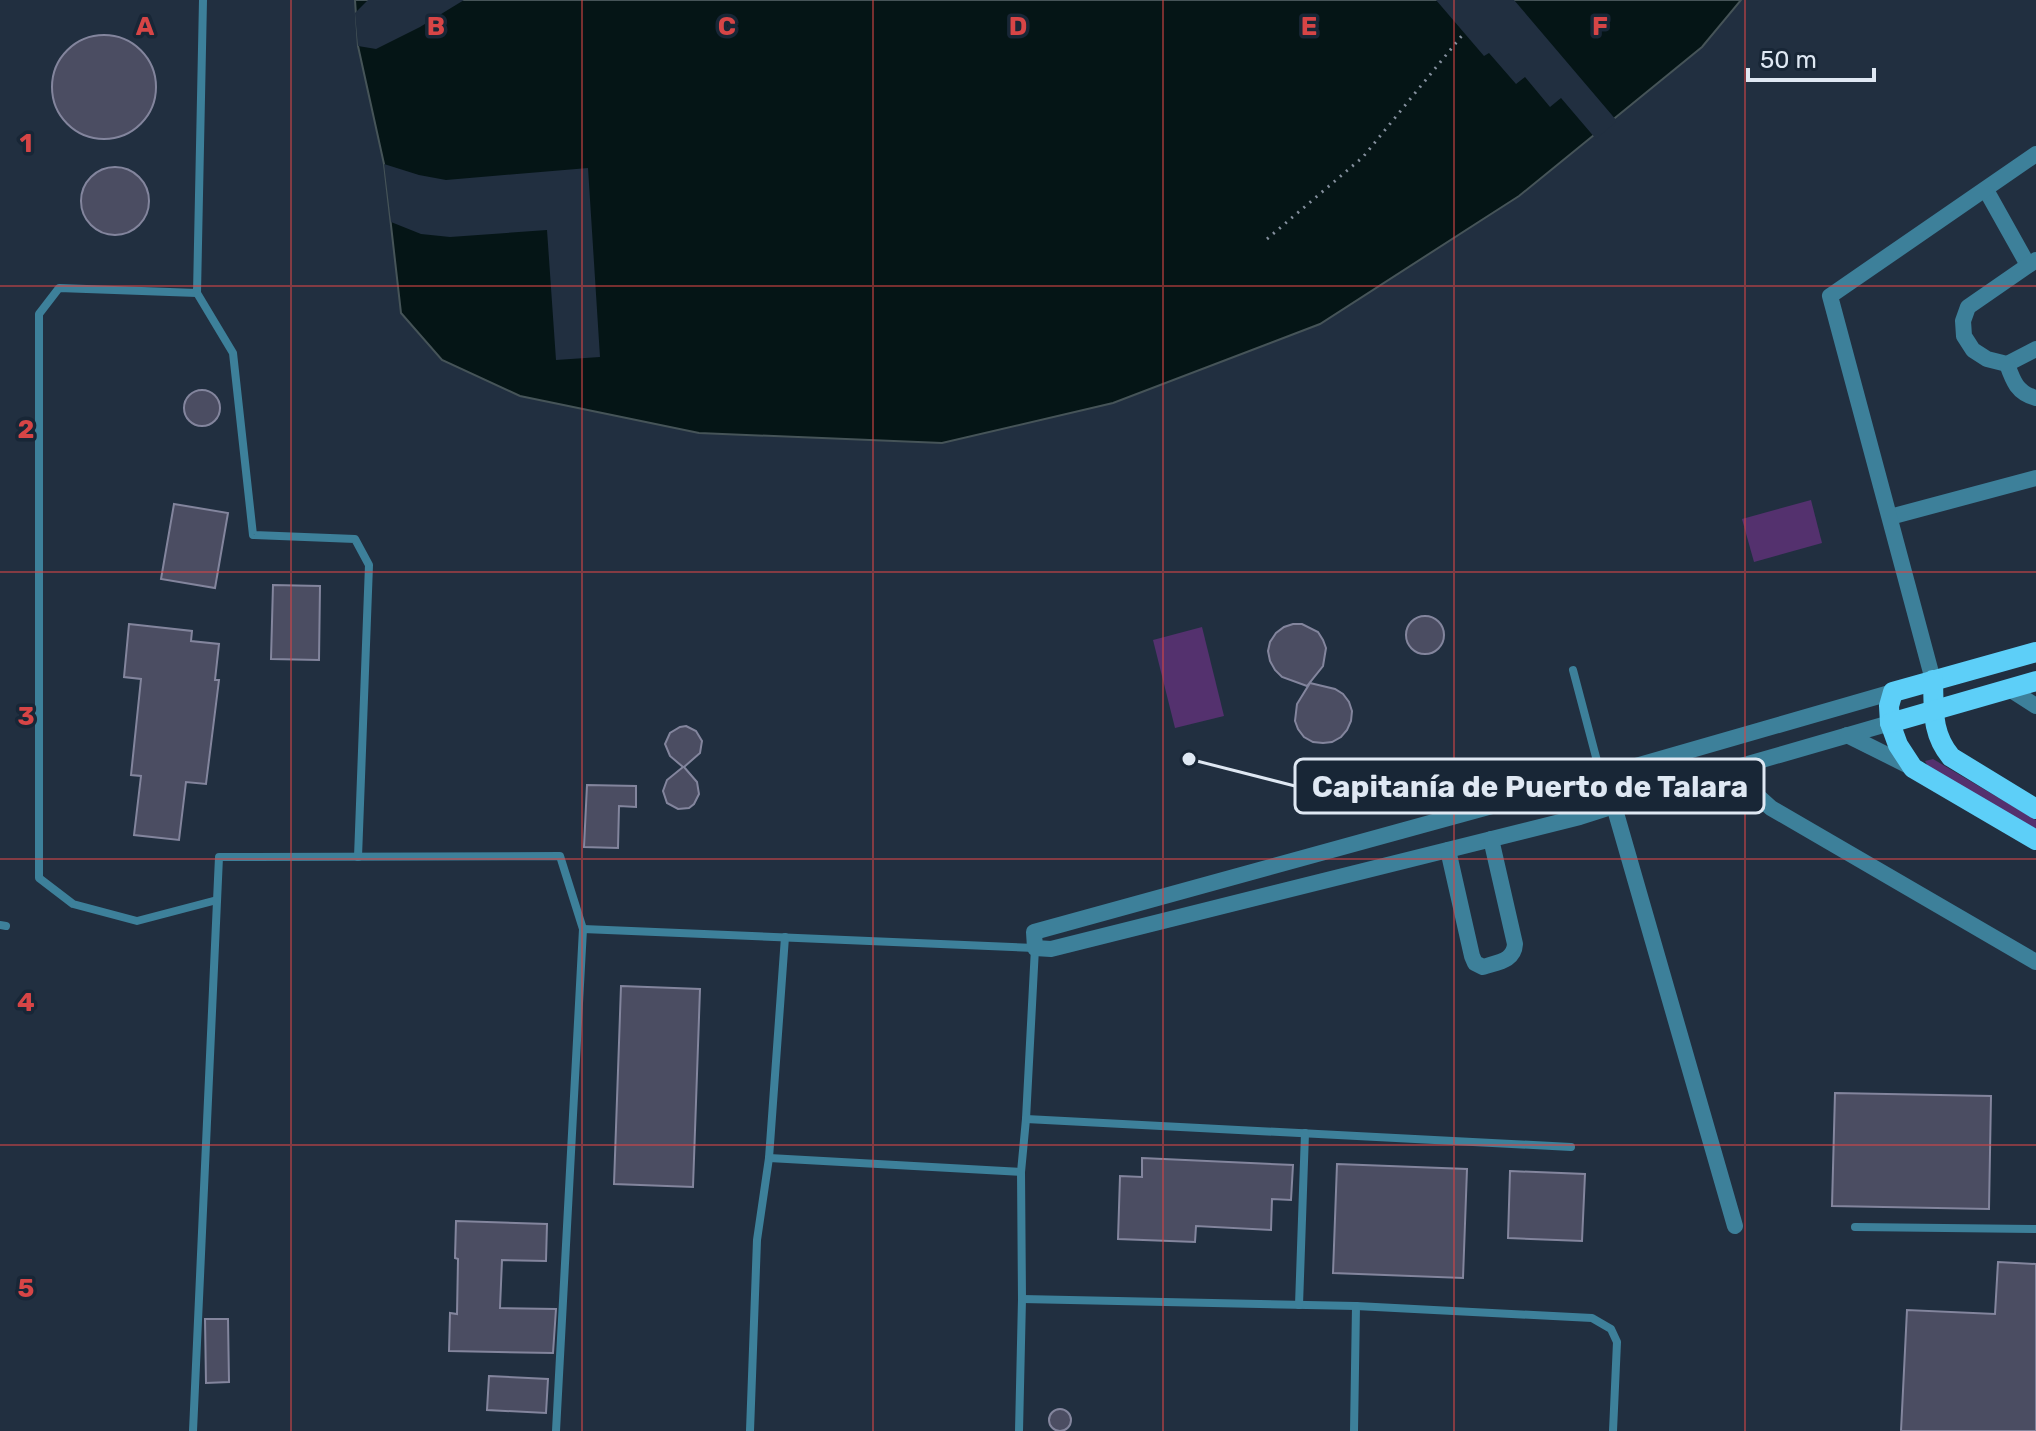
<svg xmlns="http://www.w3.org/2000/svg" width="2036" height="1431" font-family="Rubik,sans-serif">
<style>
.green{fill:#54316e}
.water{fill:#051516;stroke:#465458;stroke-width:2}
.pier{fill:#212f40}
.building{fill:#4b4d62;stroke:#83859d;stroke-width:2}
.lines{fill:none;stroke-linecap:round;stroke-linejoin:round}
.path{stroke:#848f9d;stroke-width:3;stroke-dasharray:2 6;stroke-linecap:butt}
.service{stroke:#3d809a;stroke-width:8}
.minor{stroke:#3d809a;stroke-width:16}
.primary{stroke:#5dcff8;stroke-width:20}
.grid{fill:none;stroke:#d74546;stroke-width:2;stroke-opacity:0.55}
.grid-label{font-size:26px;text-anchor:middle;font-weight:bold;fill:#d74546;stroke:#182636;stroke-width:7;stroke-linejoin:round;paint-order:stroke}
.leader{fill:none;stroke:#dfe8f3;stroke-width:3}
.callout-dot{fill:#dfe8f3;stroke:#182636;stroke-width:3}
.callout{fill:#182636;stroke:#dfe8f3;stroke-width:3}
.callout-label{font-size:30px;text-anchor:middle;font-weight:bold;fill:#dfe8f3}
</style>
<rect width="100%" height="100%" fill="#212f40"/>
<g class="green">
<path d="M1811,500l11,43 -68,19 -12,-43z"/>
<path d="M1202,627l22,89 -49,12 -22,-88z"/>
<path d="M1933,759l103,61v11l-106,-61 -5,-9z"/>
</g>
<path class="water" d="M355,0h1386l-39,47 -183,149 -199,128 -207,79 -171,40 -243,-10 -179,-37 -78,-36 -41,-47 -17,-149 -26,-118z"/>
<g class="pier">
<path d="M368,0h96l-44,27 -44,22 -18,-3 -3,-33z"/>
<path d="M1436,0h78l103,121 -21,18 -35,-41 -11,9 -25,-30 -9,7 -27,-31 -5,3z"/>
<path d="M384,164l35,11 27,5 142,-12 12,189 -44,3 -9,-130 -97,7 -29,-3 -30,-12z"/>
</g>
<g class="building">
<circle cx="104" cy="87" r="52"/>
<circle cx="115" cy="201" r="34"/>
<circle cx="202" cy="408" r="18"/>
<path d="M174,504l54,9 -13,75 -54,-9z"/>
<path d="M273,585l47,1 -1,74 -48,-1z"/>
<circle cx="1425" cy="635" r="19"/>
<path d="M129,624l63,7 -1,10 28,3 -4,36h4l-13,104 -20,-2 -7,58 -45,-5 7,-59 -10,-1 10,-96 -17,-2z"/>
<path d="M1293,624h9l16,8 5,8 3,8 -3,18 -16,20 -25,-9 -7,-7 -5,-9 -2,-10 2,-9 6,-9 8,-6z"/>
<path d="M1310,683l25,6 8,5 6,8 3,9 -1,10 -4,9 -6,7 -9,5 -9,1 -10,-1 -9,-5 -6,-8 -3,-8 2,-17z"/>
<path d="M686,726l10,5 6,10 -2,12 -16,14 13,15 2,12 -5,10 -5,4 -11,1 -11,-6 -4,-12 4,-11 16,-13 -13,-11 -5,-12 5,-11 10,-6z"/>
<path d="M587,785l49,1v21l-17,-1 -1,42 -34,-1z"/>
<path d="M621,986l79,3 -7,198 -79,-3z"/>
<path d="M1835,1093l156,3 -2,113 -157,-3z"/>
<path d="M1142,1158l151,7 -2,35 -19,-1 -1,31 -75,-4 -1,16 -77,-3 2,-63 22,1z"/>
<path d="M1337,1164l130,5 -4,109 -130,-5z"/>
<path d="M1510,1171l75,3 -3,67 -74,-3z"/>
<path d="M456,1221l91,3 -1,37 -44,-1 -2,48 56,1 -3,44 -104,-2 1,-38 7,1 1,-55 -3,-1z"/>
<path d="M1998,1262l38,2v167h-135l6,-121 88,4z"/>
<path d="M205,1319h23l1,63 -23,1z"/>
<path d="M489,1376l59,3 -2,34 -59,-3z"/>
<circle cx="1060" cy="1420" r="11"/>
</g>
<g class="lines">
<path class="path" d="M1267,239l96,-82 101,-124"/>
<g class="service">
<path d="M203,0l-6,293 -138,-5 -20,26v564l34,26 64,17 80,-21"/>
<path d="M197,293l36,60 20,182 102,4 14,26 -11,292"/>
<path d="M1573,670l28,106"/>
<path d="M0,925l6,1"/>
<path d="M583,929l452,19 -9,171 -5,53 1,127 -3,132"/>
<path d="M785,937l-16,221 252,14"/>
<path d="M1026,1119l545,28"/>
<path d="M1855,1227l181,2"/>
<path d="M1022,1299l334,7 236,12 19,11 6,13 -4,89"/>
<path d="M1299,1305l6,-172"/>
<path d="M193,1431l26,-574 341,-1 23,73 -27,502"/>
<path d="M750,1431l7,-191 12,-82"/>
<path d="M1354,1431l2,-125"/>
</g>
<g class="minor">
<path d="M1986,190l42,75"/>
<path d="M2036,260l-68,47 -5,14 1,15 9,14 14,9 20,5 29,-15"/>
<path d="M2007,364c6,17 10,29 29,34"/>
<path d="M1890,517l146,-39"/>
<path d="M1933,680l-103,-384 206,-142"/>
<path d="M2008,688l28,18"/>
<path d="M1890,723l-156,45 -154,49 -529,132 -16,-1 -1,-16 567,-156 292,-84"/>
<path d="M1847,735l66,33"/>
<path d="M1734,768l17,22 20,18 265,154"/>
<path d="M1601,776l13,30 121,420"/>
<path d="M1448,850l24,106 3,7 8,4c15,-5 31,-6 32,-23l-24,-105"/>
</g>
<g class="primary">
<path d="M2036,652l-143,40 -4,14 1,17 8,22 15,23 123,72"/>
<path d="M1933,680c1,29 -2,53 18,77l85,52"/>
<path d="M1890,723l146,-42"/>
</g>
</g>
<path class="grid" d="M291,0v1431M582,0v1431M873,0v1431M1163,0v1431M1454,0v1431M1745,0v1431M0,286h2036M0,572h2036M0,859h2036M0,1145h2036"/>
<g class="grid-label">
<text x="145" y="35">A</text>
<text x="436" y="35">B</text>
<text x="727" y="35">C</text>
<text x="1018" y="35">D</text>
<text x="1309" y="35">E</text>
<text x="1600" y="35">F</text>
<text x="26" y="152">1</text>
<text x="26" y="438">2</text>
<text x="26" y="725">3</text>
<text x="26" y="1011">4</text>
<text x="26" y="1297">5</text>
</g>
<path class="leader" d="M1189 759L1295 786"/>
<circle class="callout-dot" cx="1189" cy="759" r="8"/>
<rect class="callout" x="1295" y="759" width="469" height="54" rx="8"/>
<g class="callout-label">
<text x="1530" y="797">Capitanía de Puerto de Talara</text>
</g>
<path d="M1748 68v12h126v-12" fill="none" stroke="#dfe8f3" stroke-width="4"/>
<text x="1760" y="68" font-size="24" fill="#dfe8f3" stroke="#182636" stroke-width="6" paint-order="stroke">50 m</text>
</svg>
